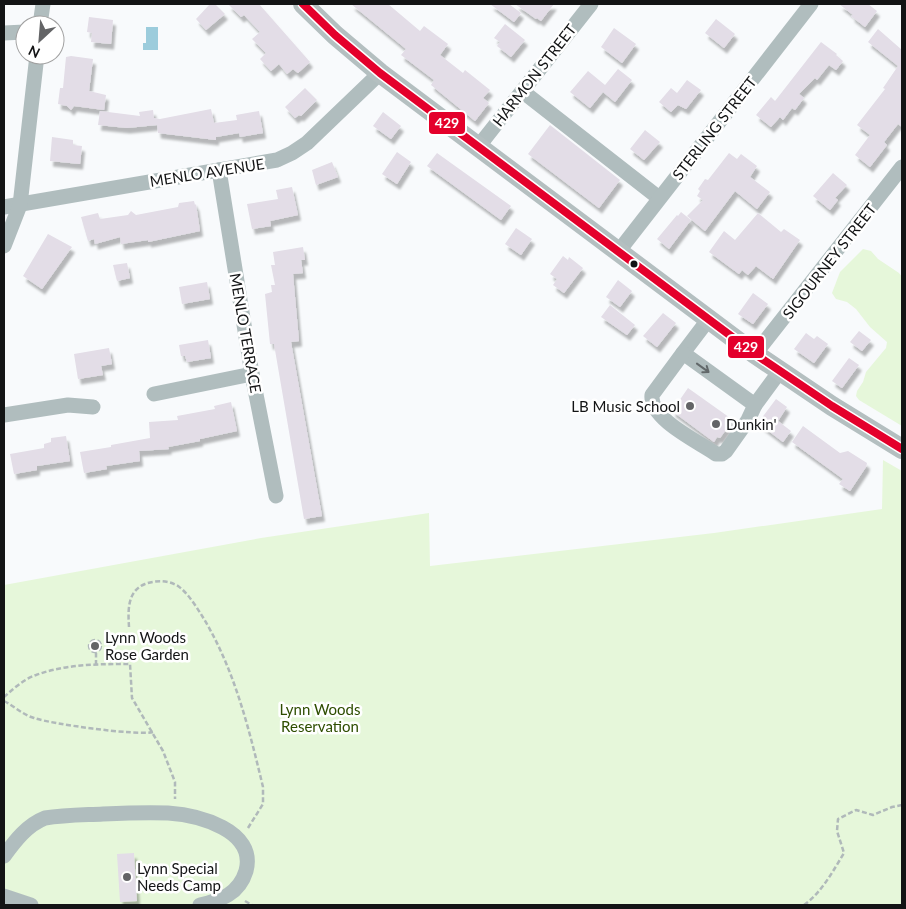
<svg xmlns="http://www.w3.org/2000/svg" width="906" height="909" font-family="Lato,sans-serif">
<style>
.green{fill:#e6f7da}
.water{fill:#9cccdc}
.building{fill:#e3dde7;filter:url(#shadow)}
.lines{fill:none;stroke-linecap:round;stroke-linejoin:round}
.path{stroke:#b0b9ba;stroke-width:2.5;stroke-dasharray:5 2.5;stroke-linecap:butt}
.minor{stroke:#b0bdbe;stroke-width:15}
.major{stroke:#b4bfc0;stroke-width:20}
.bus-1-casing{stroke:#fff;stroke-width:11}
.bus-1{stroke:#e4002b;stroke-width:8}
.oneway{stroke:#62686a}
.bus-dot{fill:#131415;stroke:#fff;stroke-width:2}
.poi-dot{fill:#636466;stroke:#fff;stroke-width:2}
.labels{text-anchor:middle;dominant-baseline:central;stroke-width:5;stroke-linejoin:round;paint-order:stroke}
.street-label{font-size:15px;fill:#131415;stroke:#fff}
.poi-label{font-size:15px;fill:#131415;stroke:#fff;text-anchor:start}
.park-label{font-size:15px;fill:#2e4d00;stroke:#fff}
.line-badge{stroke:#fff;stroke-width:2}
.badge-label{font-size:14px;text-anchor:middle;font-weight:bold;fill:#fff}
</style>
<defs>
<filter id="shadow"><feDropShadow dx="3" dy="5.5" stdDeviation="1" flood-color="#0004"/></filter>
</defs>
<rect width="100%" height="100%" fill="#f8fafc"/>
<g class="green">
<path d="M863,249l8,2 7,8 21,14 3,4v149l-43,-26 -3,-4 1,-5 6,-9 3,-10 20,-24 1,-6 -17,-15 -14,-18 -9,-7 -11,-3 -4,-6 8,-21z"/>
<path d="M883,460l19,11v434h-898v-320l257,-47 168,-25 1,53 284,-33 168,-24z"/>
</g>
<path class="water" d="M146,27h12v23h-15v-7h3z"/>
<g class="building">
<path d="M210,4h5l10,10 -19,16 -10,-11z"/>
<path d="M228,4h31l51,58 -12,11 -5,-4 -6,5 -8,-10 -8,7 -11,-12 6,-6 -14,-14 8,-7 -16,-17 -3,2z"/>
<path d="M351,4h37l32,27 4,-5 24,18 -8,11 23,18 2,-3 25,20 -7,8 6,5 -14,18 -44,-36 3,-5 -33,-25 5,-6z"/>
<path d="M490,4h19l12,9 -7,9z"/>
<path d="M515,4h39l-13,17 -4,-3 -1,1z"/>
<path d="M839,4h29l9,7 -12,16 -14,-11 2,-1z"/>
<path d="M89,17l24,3 -2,24 -20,-2 1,-9 -5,-1z"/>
<path d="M716,19l19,15 -11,14 -19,-15z"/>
<path d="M505,24l20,16 -14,17 -14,-11 3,-4 -6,-4z"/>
<path d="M614,28l22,16 -14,19 -21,-16z"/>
<path d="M878,29l24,21v77l-4,-3 -14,18 3,3 -17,22 -15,-12 15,-20 -13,-10 28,-36 -2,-1 15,-22 -30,-24z"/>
<path d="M821,42l16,12 -1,1 7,6 -7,9 -7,-5 -12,15 -2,-2 -16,16 5,4 -9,12 -3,-2 -9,12 -3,-3 -9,10 -15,-12 15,-18 4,4z"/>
<path d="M71,56l22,3 -4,32 17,4 -2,15 -30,-4 -3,4 -4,-4 -9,-2 2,-16h3l3,-31z"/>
<path d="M618,69l14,11 -17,22 -12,-10 -13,16 -20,-16 18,-21 17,14z"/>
<path d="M687,80l14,10 -15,19 -8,-4 -7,7 -12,-10 12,-14 6,5z"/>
<path d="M305,88l12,12 -16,16 -2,-1 -4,3 -10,-11z"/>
<path d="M211,109l3,14 23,-3 -1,-5 23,-4 4,22 -23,4 -1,-4 -23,4v3l-58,-7 -1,-8 -30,3 -29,-3 2,-14 40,5 -1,-4 14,-2 1,8 6,1z"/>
<path d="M383,112l18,14 -10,13 -18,-13z"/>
<path d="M550,125l70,55 -21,28 -71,-54z"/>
<path d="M645,130l15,12 -16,18 -14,-11z"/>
<path d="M52,137l21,3v5l9,1 -2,18 -30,-3z"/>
<path d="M397,152l14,10 -14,22 -15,-10z"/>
<path d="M437,153l74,53 -10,14 -74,-54z"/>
<path d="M729,153l8,6 4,-5 16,12 -7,11 20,15 -13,17 -22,-18 -30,40 -18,-15 16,-16 -6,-4 3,-5 -2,-2 7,-10 3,1z"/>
<path d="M332,162l6,15 -22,8 -4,-15z"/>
<path d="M833,173l14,12 -12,13 3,2 -8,10 -17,-14z"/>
<path d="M292,187l6,28 -28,6 1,5 -19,3 -5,-25 31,-5 -2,-9z"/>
<path d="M194,201l1,4 1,-1 4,27 -52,11v-2l-27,4 -1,-7 -25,7 -1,-5 -6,2 -7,-24 17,-4 2,6 28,-4 3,-4 5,4 42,-8 1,-4z"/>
<path d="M681,212l10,8 -22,29 -12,-10 20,-24 1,1z"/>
<path d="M758,213l23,19 3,-3 16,11 -27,39 -17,-13 -8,9 -6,-5 -3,4 -30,-22 15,-21 11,9z"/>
<path d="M516,228l16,11 -11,16 -16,-11z"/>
<path d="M48,234l24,13 -30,42 -19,-13z"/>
<path d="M303,247l2,13h-4l2,13 -10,1 6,67 -8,1 31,174 -18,3 -30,-175h-4l-5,-50 7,-2 -1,-7h4l-4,-20h4l-2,-13z"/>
<path d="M563,256l5,4 1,-3 14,11 -19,25 -11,-8 4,-6 -7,-5z"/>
<path d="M127,263l3,15 -13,3 -4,-16z"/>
<path d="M618,280l14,11 -12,16 -14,-10z"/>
<path d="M207,282l3,17 -28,5 -3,-17z"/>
<path d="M753,293l15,11 -15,20 -15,-10z"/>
<path d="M610,305l25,20 -8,10 -26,-18z"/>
<path d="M663,313l13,10 -19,24 -14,-11z"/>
<path d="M859,331l12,9 -9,11 -12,-9z"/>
<path d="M806,333l8,6 3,-3 11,8 -14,19 -20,-14z"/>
<path d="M208,340l3,18 -24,4 -2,-6h-4l-2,-11z"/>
<path d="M109,348l3,16 -11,2 2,9 -25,4 -4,-25z"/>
<path d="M849,358l10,7 -17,23 -10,-7z"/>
<path d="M688,388l45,32 -13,18 -3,-1 -3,5 -42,-31z"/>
<path d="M776,399l11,8 -9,14 13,10 -8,11 -25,-19z"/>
<path d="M231,402l6,29 -37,8v2l-32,6 1,2 -30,2 1,10 -34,5 1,3 -23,4 -4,-21 31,-5v-2l39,-7 -1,-16 29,-2 -1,-4 38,-7 -1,-3z"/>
<path d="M803,426l37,27 8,-2 19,12 -1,4 -16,24 -11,-7 4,-5 -51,-37z"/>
<path d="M66,436l4,25 -33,5v4l-23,4 -4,-20 34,-6v-4l7,-2v-4z"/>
<path d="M134,853l3,48 -17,1 -3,-48z"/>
</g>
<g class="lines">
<g class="path">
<path d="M129,627c-1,-16 -2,-36 16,-43 11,-4 23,-4 33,2 11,8 19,22 26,33 31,52 45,110 59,168v17l-15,24"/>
<circle cx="95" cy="646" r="6"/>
<path d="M96,665v-12"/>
<path d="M4,697c9,-8 20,-18 32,-22 30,-11 63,-11 94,-11l2,34 31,53 12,31v17"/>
<path d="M4,701c10,5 19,14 30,17 17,6 104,18 119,14"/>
<path d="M245,901l7,4"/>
<path d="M804,905c18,-13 29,-34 40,-52l-7,-22 1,-12 18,-9 17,5 19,-8 10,-2"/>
</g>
<g class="minor">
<path d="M40,25l3,-21"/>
<path d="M4,33l21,-1"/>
<path d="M522,91l137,107"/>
<path d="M478,147l113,-143"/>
<path d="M219,170l33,204 24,122"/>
<path d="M4,207l273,-47 15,-7 15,-10 73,-70"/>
<path d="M4,246l16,-41 17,-150"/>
<path d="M618,252l193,-248"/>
<path d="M708,320l-25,33 72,52 25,-34"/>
<path d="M683,353l-31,42c-3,24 47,47 64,59h6l4,-3 22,-31 7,-15"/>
<path d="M755,354l147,-187"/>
<path d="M154,394l98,-20"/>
<path d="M4,415l64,-10 25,2"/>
<path d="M4,856c11,-15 23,-31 41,-38 19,-3 38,-3 58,-4 21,-1 43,-2 65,-1 30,2 89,17 78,58 -7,23 -25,29 -46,34"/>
<path d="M4,896l27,9"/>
</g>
<path class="major" d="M303,4l32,31 45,38 375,281 77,52 70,43"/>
<defs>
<path id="bus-1" d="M303,4l32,31 45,38 375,281 77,52 70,43"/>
</defs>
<use href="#bus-1" class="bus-1-casing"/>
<use href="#bus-1" class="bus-1"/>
</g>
<defs><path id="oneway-shaft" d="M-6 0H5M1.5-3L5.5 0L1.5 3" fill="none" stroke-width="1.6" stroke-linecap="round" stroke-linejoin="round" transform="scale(1.25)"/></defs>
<use class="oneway" href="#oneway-shaft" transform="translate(703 368) rotate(36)"/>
<circle class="bus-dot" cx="634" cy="264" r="4.5"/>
<g class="poi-dot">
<circle cx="690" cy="406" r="5"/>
<circle cx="716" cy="424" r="5"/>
<circle cx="95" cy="646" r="5"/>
<circle cx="127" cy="877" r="5"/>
</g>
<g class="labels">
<g class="street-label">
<text transform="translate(534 75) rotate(-52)">HARMON STREET</text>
<text transform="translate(714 128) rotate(-52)">STERLING STREET</text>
<text transform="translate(207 172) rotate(-9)">MENLO AVENUE</text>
<text transform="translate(829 261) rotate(-52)">SIGOURNEY STREET</text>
<text transform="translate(246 333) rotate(80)">MENLO TERRACE</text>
</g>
<g class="poi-label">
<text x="680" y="406" text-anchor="end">LB Music School</text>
<text x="726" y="424">Dunkin'</text>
<text x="105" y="637">Lynn Woods<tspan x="105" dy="17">Rose Garden</tspan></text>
<text x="137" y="868">Lynn Special<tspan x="137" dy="17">Needs Camp</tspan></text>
</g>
<g class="park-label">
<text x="320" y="709">Lynn Woods<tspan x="320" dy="17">Reservation</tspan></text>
</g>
</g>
<g class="line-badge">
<rect x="428" y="111" width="38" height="24" rx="5" fill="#e4002b"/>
<rect x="727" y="335" width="38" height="24" rx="5" fill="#e4002b"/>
</g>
<g class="badge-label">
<text x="447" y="128">429</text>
<text x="746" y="352">429</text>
</g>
<rect width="906" height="909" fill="none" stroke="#131415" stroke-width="10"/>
<g transform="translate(40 40) rotate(206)"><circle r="24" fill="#ffffff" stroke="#a1a1a1"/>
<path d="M0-4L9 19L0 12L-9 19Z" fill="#636466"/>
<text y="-8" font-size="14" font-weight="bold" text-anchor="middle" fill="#131415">N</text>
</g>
</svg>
